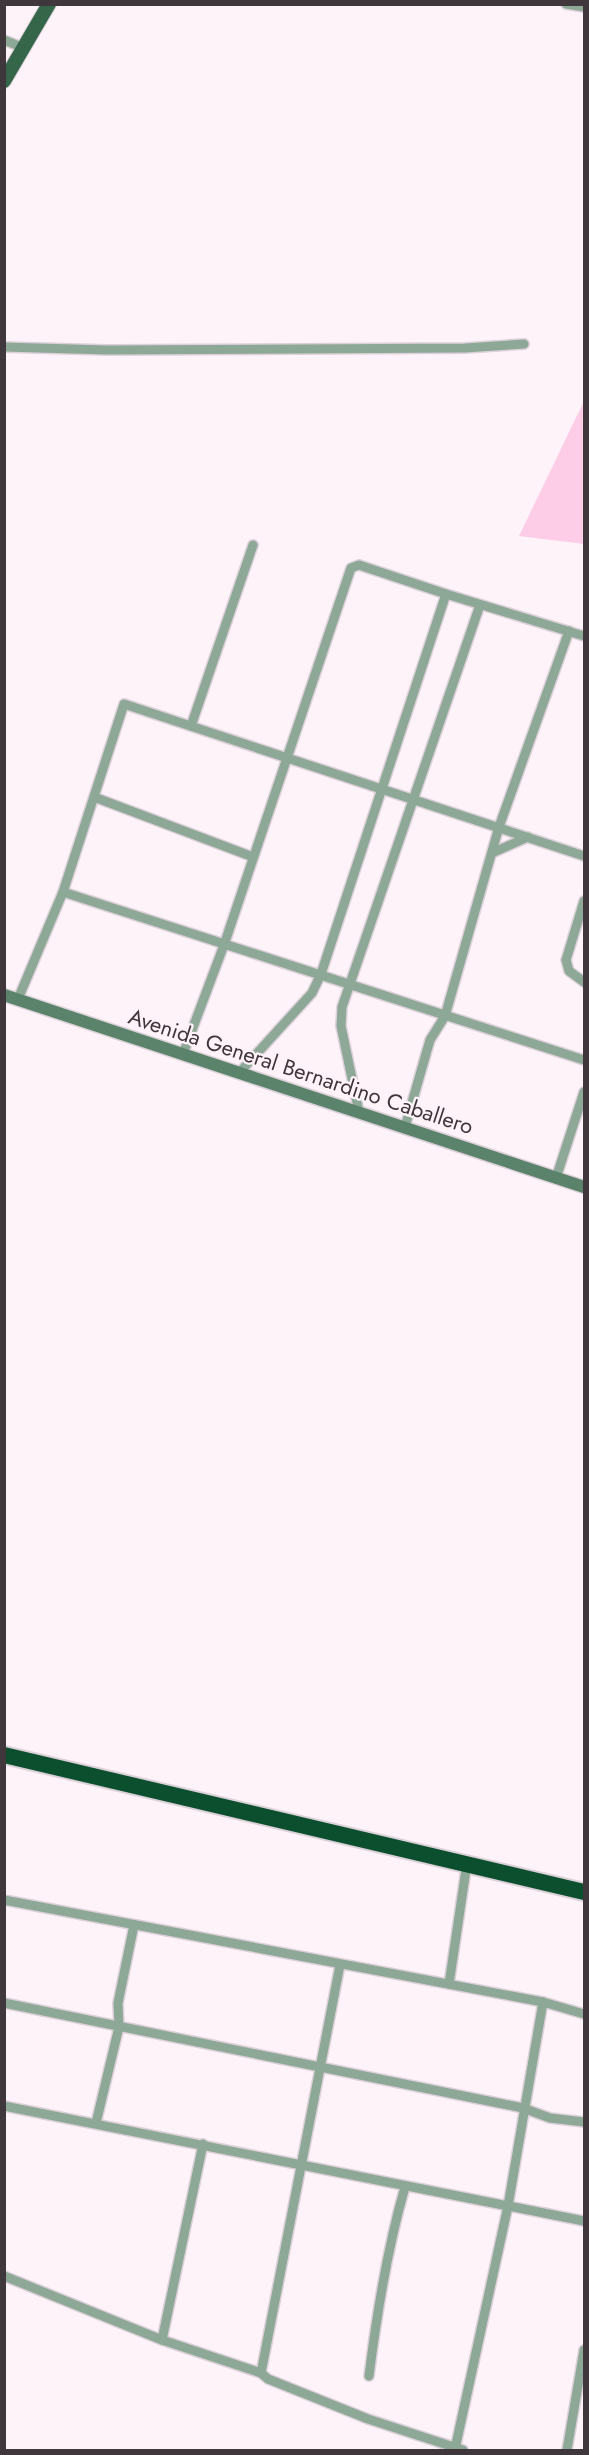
<svg xmlns="http://www.w3.org/2000/svg" width="589" height="2455" font-family="Jost,sans-serif">
<style>
.green{fill:#fdcde8}
.lines{fill:none;stroke-linecap:round;stroke-linejoin:round}
.street-casing{stroke:#dcd1d8;stroke-width:12}
.secondary-casing{stroke:#dcd1d8;stroke-width:15}
.primary-casing{stroke:#dcd1d8;stroke-width:16}
.highway-casing{stroke:#dcd1d8;stroke-width:20}
.street{stroke:#8ea897;stroke-width:9}
.secondary{stroke:#5b826a;stroke-width:12}
.primary{stroke:#35664a;stroke-width:14}
.highway{stroke:#0b4f2f;stroke-width:16}
.labels{text-anchor:middle;dominant-baseline:central;stroke-width:4.5;stroke-linejoin:round;paint-order:stroke}
.street-label{font-size:22px;fill:#3f373b;stroke:#fff3fa}
</style>
<rect width="100%" height="100%" fill="#fff3fa"/>
<path class="green" d="M584,401v143l-65,-8z"/>
<g class="lines">
<defs>
<g id="street">
<path d="M566,4l18,3"/>
<path d="M4,40l20,8"/>
<path d="M4,347l103,3 358,-2 59,-4"/>
<path d="M191,726l62,-181"/>
<path d="M94,797l159,60"/>
<path d="M492,853l36,-16"/>
<path d="M63,892l521,168"/>
<path d="M584,901l-18,59 3,11 15,11"/>
<path d="M18,999l45,-107 61,-188 460,152"/>
<path d="M183,1054l41,-109 127,-377 8,-3 87,29 138,42"/>
<path d="M239,1073l73,-80 9,-19 125,-380"/>
<path d="M359,1112l-18,-86 1,-19 138,-402"/>
<path d="M405,1127l25,-87 15,-24 54,-189 70,-196"/>
<path d="M556,1178l28,-86"/>
<path d="M4,1900l539,102 41,12"/>
<path d="M449,1984l18,-121"/>
<path d="M4,2003l519,105 27,10 34,4"/>
<path d="M4,2106c194,37 387,78 580,115"/>
<path d="M96,2123l23,-96 -1,-24 16,-78"/>
<path d="M4,2276l158,64 99,33 7,6 100,40 95,31"/>
<path d="M162,2340l41,-196"/>
<path d="M261,2373l79,-408"/>
<path d="M369,2376c8,-64 18,-127 36,-189"/>
<path d="M455,2449l53,-243 35,-204"/>
<path d="M567,2450l17,-100"/>
</g>
<path id="secondary" d="M4,995l580,192"/>
<path id="primary" d="M4,81l45,-77"/>
<path id="highway" d="M4,1755l580,137"/>
</defs>
<use href="#street" class="street-casing"/>
<use href="#secondary" class="secondary-casing"/>
<use href="#primary" class="primary-casing"/>
<use href="#highway" class="highway-casing"/>
<use href="#street" class="street"/>
<use href="#secondary" class="secondary"/>
<use href="#primary" class="primary"/>
<use href="#highway" class="highway"/>
</g>
<g class="labels">
<g class="street-label">
<text transform="translate(301 1071) rotate(18)">Avenida General Bernardino Caballero</text>
</g>
</g>
<rect width="589" height="2455" fill="none" stroke="#3f373b" stroke-width="12"/>
</svg>
